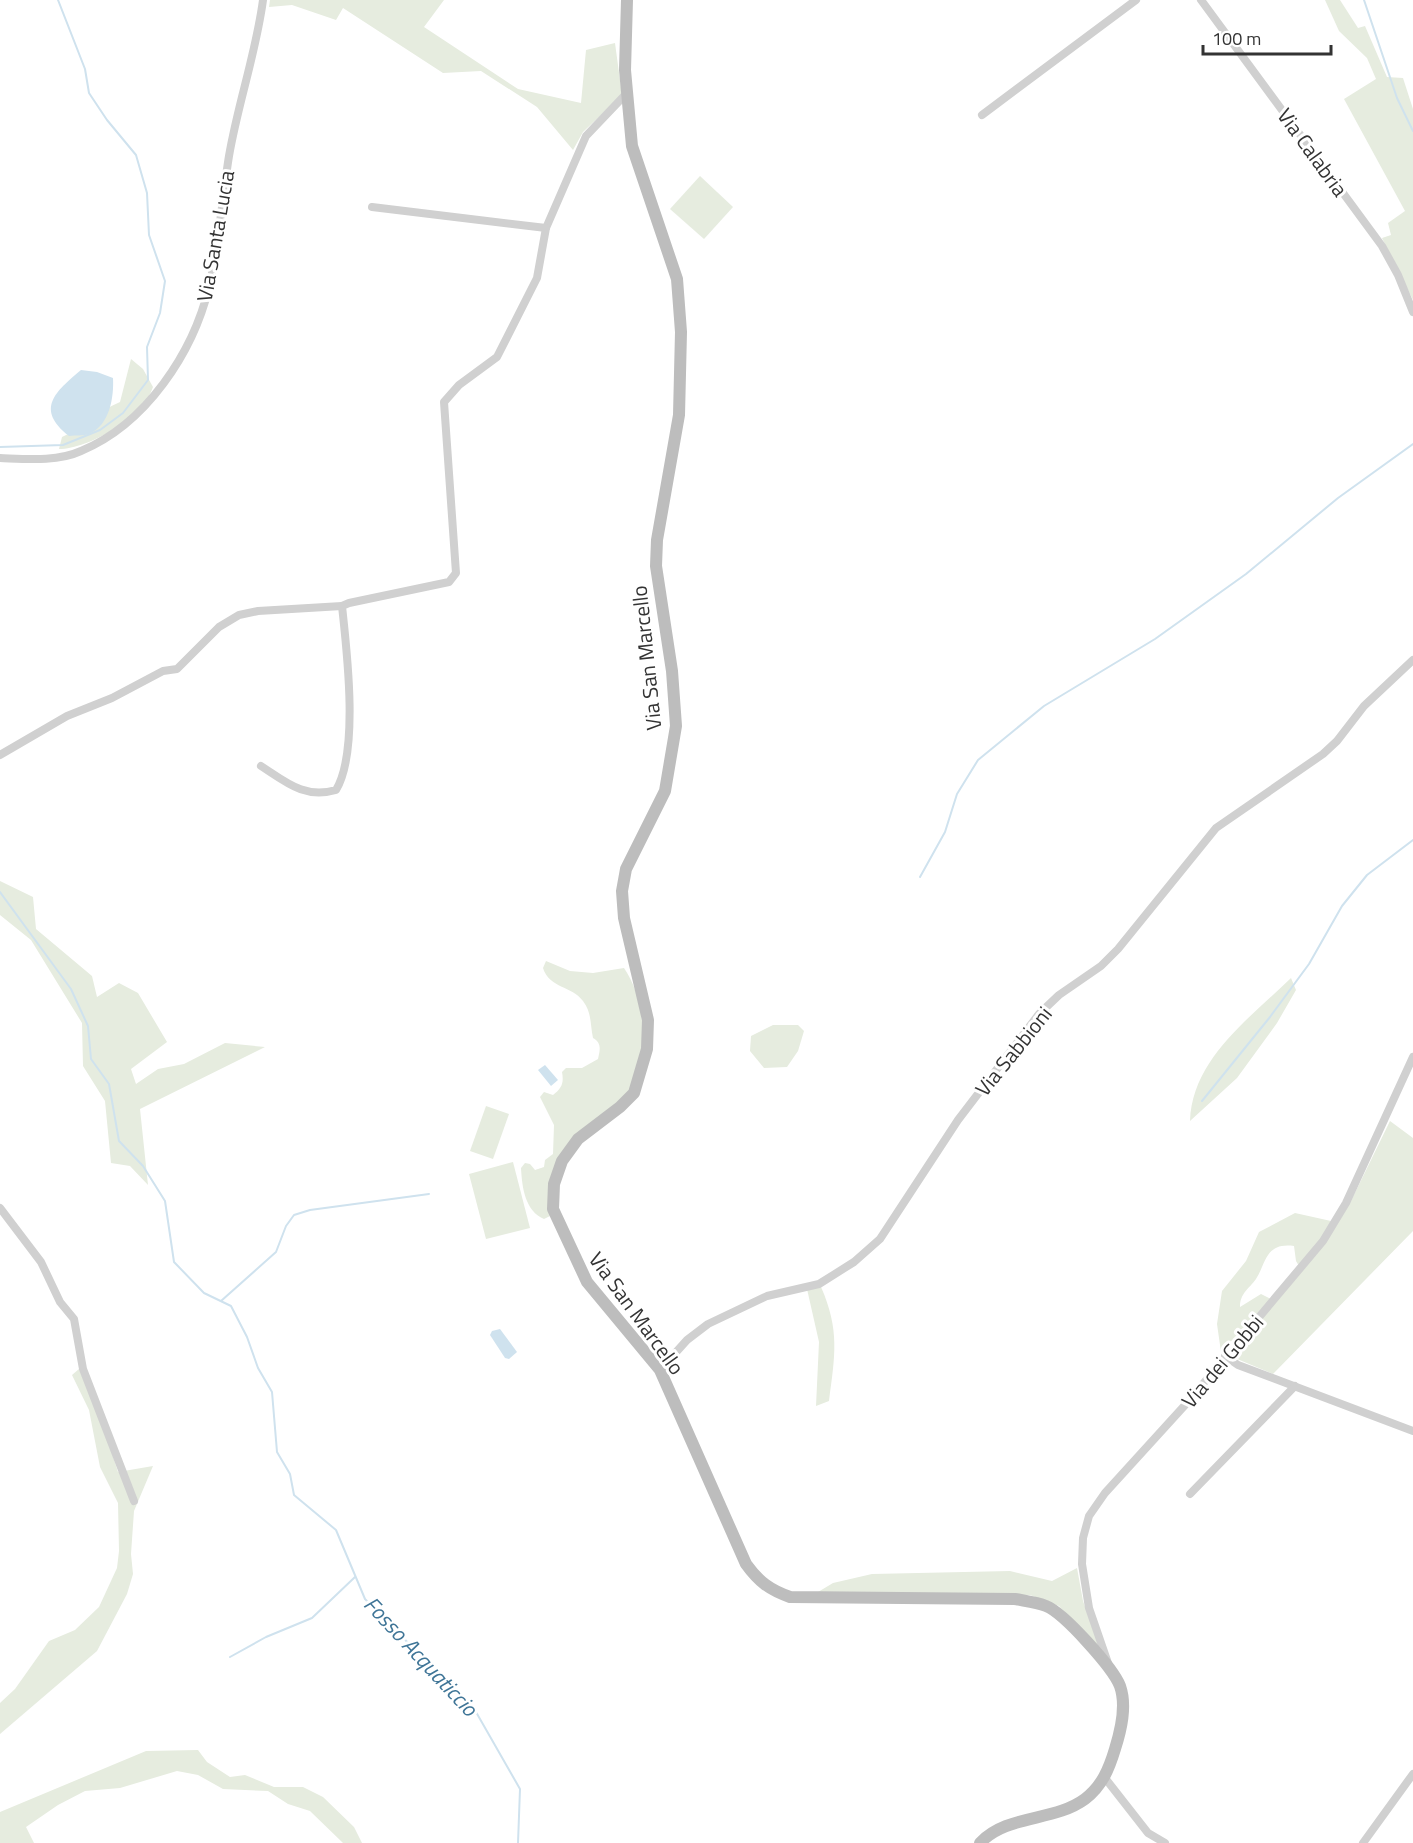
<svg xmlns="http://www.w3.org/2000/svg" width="1413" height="1843" font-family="'Titillium Web',sans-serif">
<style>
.green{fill:#e6ecdf}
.water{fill:#cfe2ee}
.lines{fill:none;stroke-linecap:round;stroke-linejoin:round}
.stream{stroke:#cfe2ee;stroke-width:2}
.street{stroke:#d0d0d0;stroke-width:8}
.secondary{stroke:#bdbdbd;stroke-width:12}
.labels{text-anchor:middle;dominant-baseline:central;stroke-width:6;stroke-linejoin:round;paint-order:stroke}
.street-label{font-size:21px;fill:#333;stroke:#fff}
.water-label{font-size:22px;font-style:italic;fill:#3f7597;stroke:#fff}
</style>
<rect width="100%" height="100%" fill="#fff"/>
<g class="green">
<path d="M270,0h174l-20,27 94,62 63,14 5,-53 29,-7 7,52 -39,37 -10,18 -36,-43 -56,-36 -38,2 -100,-65 -7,12 -44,-15 -23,2z"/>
<path d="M1325,0h15l18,28 7,-2 22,51 16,1 10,31v191l-31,-62 9,-3 -3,-12 17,-12 -61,-112 32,-20 -9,-21 -28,-27z"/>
<path d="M700,176l33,31 -29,32 -34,-30z"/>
<path d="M131,359l12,10 10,18c-10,30 -64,62 -94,62l3,-12c21,-9 36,-26 58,-35z"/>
<path d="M0,881l33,16 3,32 56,47 5,21 22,-14 19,10 29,49 -36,27 5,15 22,-15 26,-5 41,-21 40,4 -125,62 8,76 -18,-19 -19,-3 -6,-62 -22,-35 -1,-43 -51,-83 -31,-25z"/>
<path d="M546,961l24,10 23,2 31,-5c23,33 27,96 1,130 -13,18 -44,29 -56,47 -8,10 -15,56 -19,71l-6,3c-19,-8 -22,-32 -23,-51l4,-5 5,1 5,6 9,-3 1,-7 8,-6 1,-29 -14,-28 4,-5 9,3c9,-7 11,-12 9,-23l4,-4h16l16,-9c2,-9 4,-16 -5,-21 -3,-14 -1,-25 -10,-37 -11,-15 -34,-13 -40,-33z"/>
<path d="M1291,978l5,12 -19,33 -40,55 -47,43c2,-62 60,-103 101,-143z"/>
<path d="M773,1025h25l6,6 -6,20 -11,16 -23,1 -14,-17 1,-15z"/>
<path d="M486,1106l23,8 -16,45 -23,-8z"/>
<path d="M1390,1121l23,17v93l-140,143 -43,-18 98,-117 23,-38z"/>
<path d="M513,1162l17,66 -44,11 -17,-65z"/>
<path d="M1295,1213l36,8 -8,18 -24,27 -3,-5 -2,-15c-29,-4 -28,18 -38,33 -7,10 -16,14 -16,28l21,-13 10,5 -50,53 -4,-28 5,-33 24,-30 13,-29z"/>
<path d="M821,1287c19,43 14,69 8,114l-13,5 3,-64 -12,-53z"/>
<path d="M79,1369l20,45 19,58 35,-6 -19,45 -3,43 2,20 -6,20 -30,57 -97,83v-31l15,-14 34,-48 26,-11 24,-23 18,-39 2,-17 -1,-48 -18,-36 -11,-57 -17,-35z"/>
<path d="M1077,1568l6,33 18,51 -42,-46 -29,-11h-217l20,-12 39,-9 138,-3 42,10z"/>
<path d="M198,1750l9,12 23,15 15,-2 29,12h29l20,10 31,30 8,16h-19l-33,-32 -22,-7 -20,-13 -45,-2 -25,-14 -21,-4 -57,17 -35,3 -27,14 -32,22 8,16h-34v-31l146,-61z"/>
</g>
<g class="water">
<path d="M81,370l16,2 16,6c1,19 -3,47 -24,56 -5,2 -14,1 -20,2 -34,-27 -14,-44 12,-66z"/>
<path d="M545,1065l13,15 -7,6 -13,-16z"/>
<path d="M500,1329l17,23 -8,7 -4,-1 -15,-23 2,-4z"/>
</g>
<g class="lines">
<g class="stream">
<path d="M1364,0l33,98 16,33"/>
<path d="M0,447l63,-2 37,-15 23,-17 25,-33 -1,-33 13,-34 5,-32 -16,-46 -2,-42 -11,-38 -29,-35 -18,-27 -4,-24 -27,-69"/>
<path d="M920,877l25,-45 12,-38 21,-34 66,-54 111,-67 91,-65 92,-76 75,-54"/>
<path d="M0,892l71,97 17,37 3,33 18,25 10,57 24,25 22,35 9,61 30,31 27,13 16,31 11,31 14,24 5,60 13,22 4,21 42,35 29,69 111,113 44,77 -2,54"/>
<path d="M1202,1101l68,-84 39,-53 33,-58 25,-31 46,-35"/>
<path d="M221,1301l55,-49 10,-26 8,-11 16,-5 119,-16"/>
<path d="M230,1657l36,-20 46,-19 43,-41"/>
</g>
<g class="street">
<path d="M1201,0l181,246 16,29 15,37"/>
<path d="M982,115l154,-115"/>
<path d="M372,207l174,21 40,-92 40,-42"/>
<path d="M0,458c26,1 57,4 81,-7 65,-27 112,-98 128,-164 10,-43 13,-88 20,-131 9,-53 27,-103 34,-156"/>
<path d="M0,755l67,-39 45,-18 51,-27 14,-2 42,-42 20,-12 19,-4 84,-5"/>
<path d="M261,766c26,17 44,33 75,24 23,-38 11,-138 6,-184l7,-3 100,-21 7,-9 -12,-171 15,-17 38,-28 40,-79 9,-50"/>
<path d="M0,1208l41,54 19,40 14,17 9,50 51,132"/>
<path d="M1225,1356l13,9 175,66"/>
<path d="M660,1370l27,-30 21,-16 59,-28 52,-12 35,-22 26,-23 78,-119 81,-106 20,-19 42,-29 17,-17 98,-121 107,-74 14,-13 27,-35 49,-46"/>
<path d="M1190,1494l105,-108"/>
<path d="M1108,1663l-19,-55 -7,-44 1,-26 6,-22 16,-23 81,-89 137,-163 23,-38 67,-146"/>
<path d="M1105,1778l43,55 17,10"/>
<path d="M1363,1843l50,-69"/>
</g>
<path class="secondary" d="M627,0l-2,70 7,76 45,133 4,53 -2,83 -22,125 -1,26 16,105 4,55 -11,65 -39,78 -4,22 2,27 24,102 -1,29 -13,44 -14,14 -42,32 -16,22 -8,23 -1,25 34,73 73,88 86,194c13,18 24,26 44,33l225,2c10,2 21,3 31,7 18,7 67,62 74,80 7,20 1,44 -5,63 -6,20 -13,37 -30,50 -31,23 -78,15 -105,44"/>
</g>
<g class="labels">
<g class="street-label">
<text transform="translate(1313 152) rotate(54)">Via Calabria</text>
<text transform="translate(215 236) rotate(-80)">Via Santa Lucia</text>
<text transform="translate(646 658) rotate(-96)">Via San Marcello</text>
<text transform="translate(1013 1051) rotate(-51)">Via Sabbioni</text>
<text transform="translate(637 1313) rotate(54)">Via San Marcello</text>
<text transform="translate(1222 1361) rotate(-50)">Via dei Gobbi</text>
</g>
<g class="water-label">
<text transform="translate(421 1656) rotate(47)">Fosso Acquaticcio</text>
</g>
</g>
<path d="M1203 45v9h128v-9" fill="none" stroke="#333333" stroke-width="3"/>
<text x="1212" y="45" font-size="18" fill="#333333" stroke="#ffffff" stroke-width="4.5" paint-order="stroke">100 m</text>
</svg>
